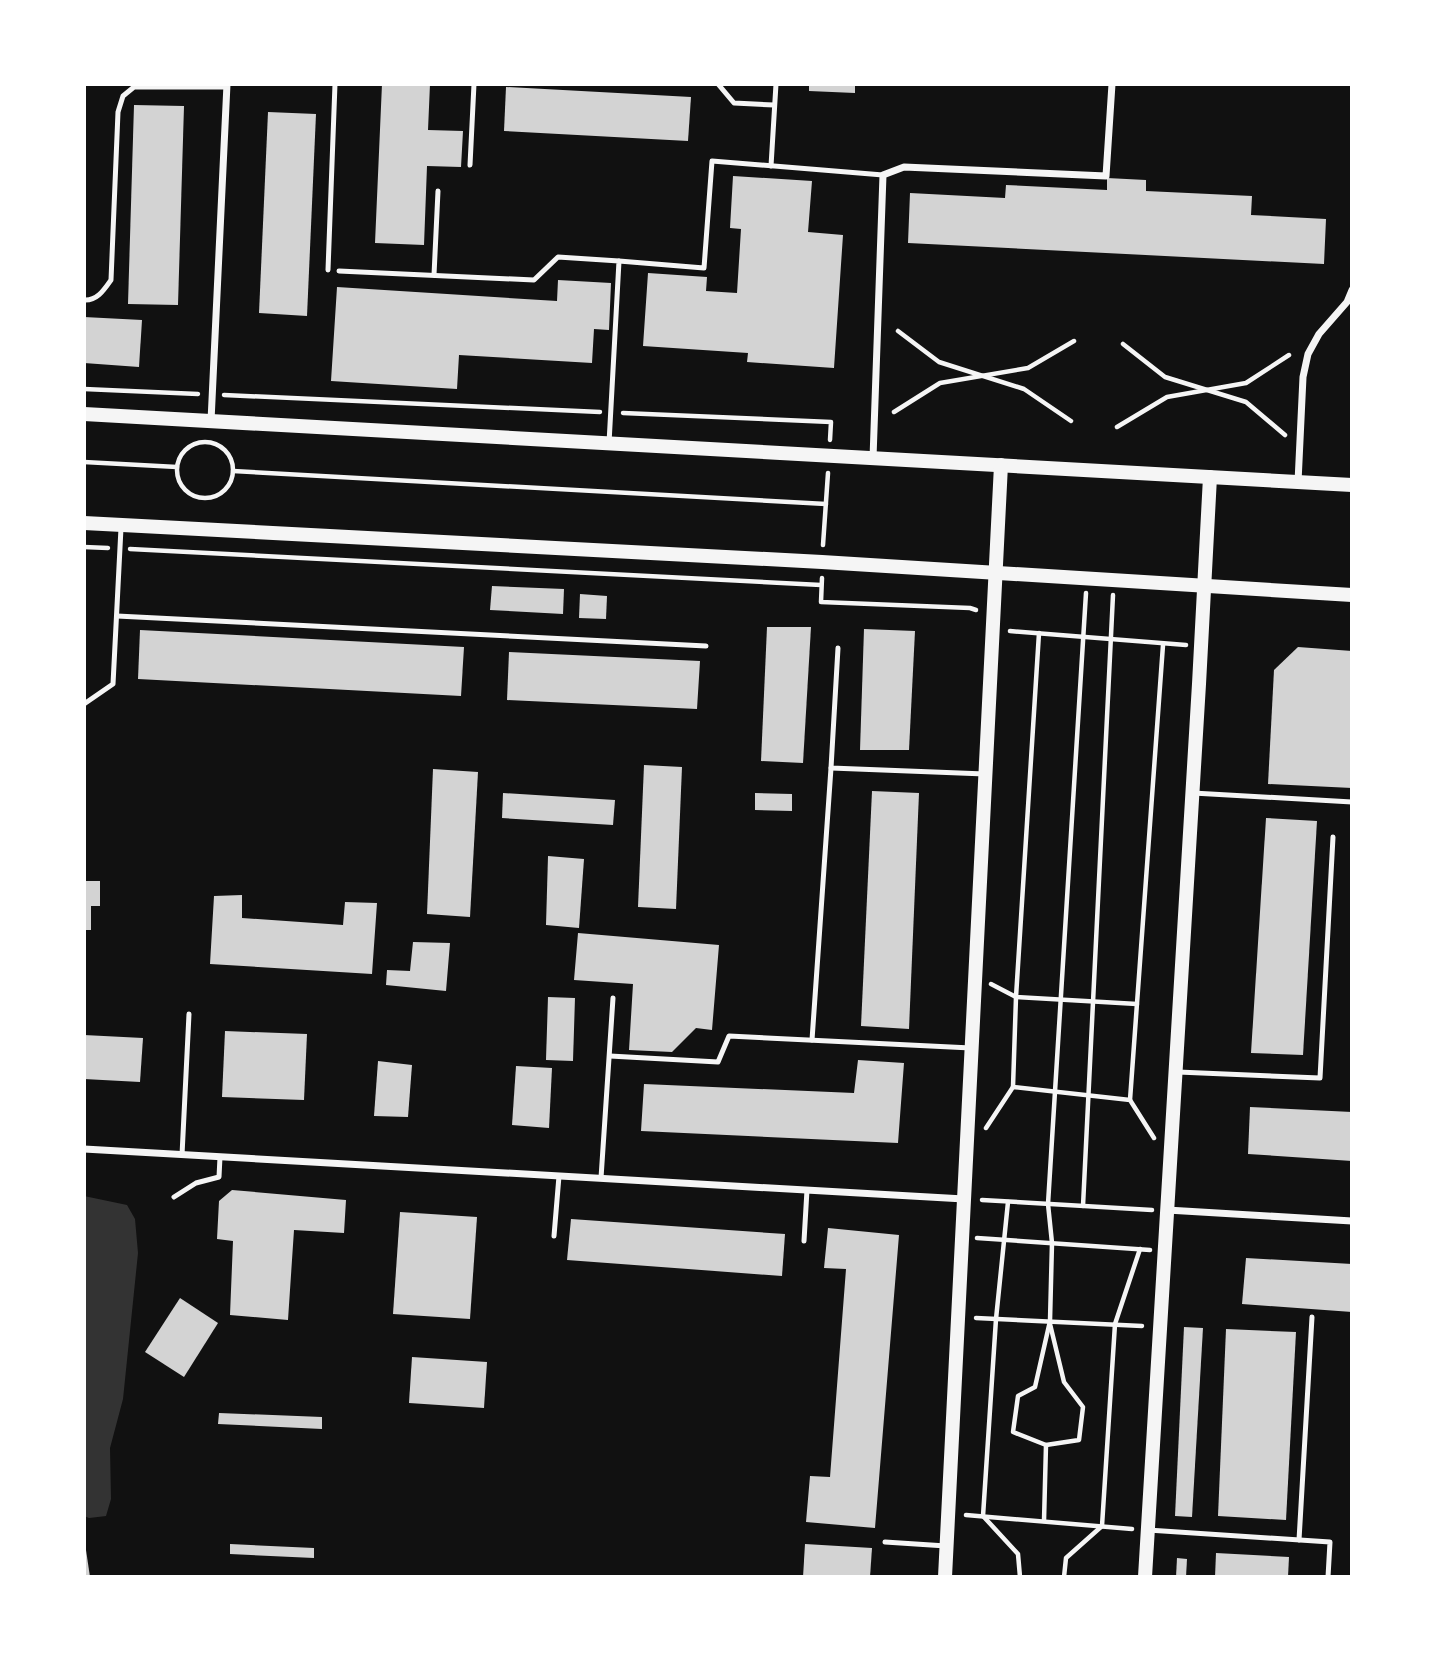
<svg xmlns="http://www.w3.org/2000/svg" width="1436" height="1661" font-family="'Open Sans',sans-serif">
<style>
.water{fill:#333}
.building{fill:#d3d3d3}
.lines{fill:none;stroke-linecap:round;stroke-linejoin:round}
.path{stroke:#f5f5f5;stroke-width:4.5}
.service{stroke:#f5f5f5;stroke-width:5}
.minor{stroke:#f5f5f5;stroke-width:7}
.secondary{stroke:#f5f5f5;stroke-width:14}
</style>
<rect width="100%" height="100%" fill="#111"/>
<path class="water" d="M84,1196l43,9 8,14 3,34 -15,146 -13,49 1,51 -5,17 -17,2 -5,-2z"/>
<g class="building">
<path d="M382,84h48l-2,46 35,1 -2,36 -34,-1 -3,79 -49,-2z"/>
<path d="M809,84h46v9l-46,-2z"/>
<path d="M506,87l185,10 -3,44 -184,-10z"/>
<path d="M134,105l50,1 -6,199 -50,-1z"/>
<path d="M268,112l48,2 -9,202 -48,-3z"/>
<path d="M733,176l79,5 -4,51 35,3 -9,133 -87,-6 1,-9 -105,-7 5,-73 59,4 -1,14 31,2 4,-64 -11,-1z"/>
<path d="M1107,178l39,2v11l106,5 -1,19 75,4 -2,45 -416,-21 2,-50 95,5 1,-13 101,5z"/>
<path d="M558,280l53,3 -2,47 -15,-1 -2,34 -133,-8 -2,34 -126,-8 6,-94 220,14z"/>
<path d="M84,317l58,3 -3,47 -55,-4z"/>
<path d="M492,586l72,3 -1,25 -73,-4z"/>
<path d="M580,594l27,2 -1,23 -27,-1z"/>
<path d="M767,627h44l-8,136 -42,-2z"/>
<path d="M864,629l51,2 -6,119h-49z"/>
<path d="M140,630l324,17 -3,49 -323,-17z"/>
<path d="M1298,647l54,4v137l-84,-4 6,-114z"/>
<path d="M509,652l191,9 -3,48 -190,-9z"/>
<path d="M644,765l38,2 -6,142 -38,-2z"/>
<path d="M433,769l45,3 -8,145 -43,-3z"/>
<path d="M872,791l47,2 -10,236 -48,-3z"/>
<path d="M503,793l112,7 -2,25 -111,-7z"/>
<path d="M755,793l37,1v17l-37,-1z"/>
<path d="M1266,818l51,3 -14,234 -52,-2z"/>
<path d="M548,856l36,3 -5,69 -33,-3z"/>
<path d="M84,881h16v25h-9v24h-7z"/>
<path d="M242,895v23l101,7 2,-23 32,1 -5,71 -162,-10 4,-68z"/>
<path d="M578,933l141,12 -7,85 -16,-2 -24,24 -43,-2 4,-66 -59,-4z"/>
<path d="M413,942l37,1 -4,48 -60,-6 1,-15 23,1z"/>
<path d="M548,997l27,1 -2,63 -27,-1z"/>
<path d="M225,1031l82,3 -3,66 -82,-3z"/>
<path d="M84,1035l59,3 -3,44 -56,-3z"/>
<path d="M858,1060l46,3 -6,80 -257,-12 3,-47 210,9z"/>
<path d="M378,1061l34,4 -4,52 -34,-1z"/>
<path d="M516,1066l36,2 -3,60 -37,-3z"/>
<path d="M1250,1107l102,5v49l-104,-7z"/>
<path d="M232,1190l114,10 -2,33 -50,-3 -6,90 -58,-5 3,-74 -16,-2 2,-38z"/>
<path d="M400,1212l77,5 -7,102 -77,-5z"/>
<path d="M571,1219l214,15 -3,42 -215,-16z"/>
<path d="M828,1228l71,7 -24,293 -69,-6 4,-46 20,1 16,-208 -22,-1z"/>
<path d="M1246,1258l106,6v48l-110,-8z"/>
<path d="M180,1298l38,25 -34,54 -39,-25z"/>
<path d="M1184,1327l19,1 -11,189 -17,-1z"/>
<path d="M1226,1329l70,3 -10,188 -68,-4z"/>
<path d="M412,1357l75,5 -3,46 -75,-5z"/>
<path d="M219,1413l103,4v12l-104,-5z"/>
<path d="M230,1544l84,4v10l-84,-4z"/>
<path d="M805,1544l67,4 -2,29h-67z"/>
<path d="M84,1550h2l4,27h-6z"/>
<path d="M1216,1553l73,4 -1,20h-73z"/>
<path d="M1177,1558l10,1 -1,18h-10z"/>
</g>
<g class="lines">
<g class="path">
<path d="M898,331l41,31 85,27 47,32"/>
<path d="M1123,344l42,33 81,25 39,33"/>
<path d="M84,389l114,5"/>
<path d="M224,395l376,17"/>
<path d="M894,412l46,-29 88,-15 46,-27"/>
<path d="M623,413l208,9 -1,18"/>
<path d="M1117,427l50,-30 79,-14 43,-28"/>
<circle cx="205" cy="470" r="28"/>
<path d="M84,462l93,5"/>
<path d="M233,471l593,33"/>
<path d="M823,545l5,-72"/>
<path d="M84,547l24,1"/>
<path d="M130,549l691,36"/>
<path d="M822,578l-1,24 149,6 6,2"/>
<path d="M1010,631l176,14"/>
<path d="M991,984l25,13 121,7"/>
<path d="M1013,1087l3,-90 23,-364"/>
<path d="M1130,1100l33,-455"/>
<path d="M986,1128l27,-41 117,13 24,38"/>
<path d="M982,1200l170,10"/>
<path d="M1008,1202l-12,117 -13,197 35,38 2,23"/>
<path d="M1083,1206l30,-611"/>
<path d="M977,1238l173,12"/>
<path d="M976,1318l166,8"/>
<path d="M1046,1445l33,-5 4,-33 -19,-25 -14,-58"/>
<path d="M966,1515l166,14"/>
<path d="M1044,1521l2,-76 -33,-13 5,-36 17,-9 15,-66 2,-78 -4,-39 38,-611"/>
<path d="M1064,1577l2,-19 36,-32 13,-202 25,-75"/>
</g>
<g class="service">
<path d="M718,84l16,19 40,2"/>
<path d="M470,165l4,-81"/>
<path d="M771,166l5,-82"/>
<path d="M619,261l85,7 8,-107 171,14"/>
<path d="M328,270l7,-186"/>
<path d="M339,271l195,9 24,-23 61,4 -10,182"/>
<path d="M434,275l4,-84"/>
<path d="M84,300c13,1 20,-10 27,-20l7,-168 5,-16 11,-9h93"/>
<path d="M117,616l589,30"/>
<path d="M838,648l-7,120 154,6"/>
<path d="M84,704l29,-20 8,-156"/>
<path d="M1193,793l159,9"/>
<path d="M812,1040l19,-272"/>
<path d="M610,1056l108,6 11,-26 242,12"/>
<path d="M1178,1072l142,6 13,-241"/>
<path d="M182,1155l7,-141"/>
<path d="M601,1178l12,-180"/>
<path d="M174,1197l22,-14 23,-6 1,-20"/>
<path d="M554,1236l5,-60"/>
<path d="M804,1241l3,-51"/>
<path d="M1148,1530l182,12 -2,35"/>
<path d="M1299,1540l13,-223"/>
<path d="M885,1542l61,4"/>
</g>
<g class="minor">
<path d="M211,421l16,-337"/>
<path d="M873,458l10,-283 21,-8 202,9 6,-92"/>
<path d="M1298,482l5,-105 5,-23 11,-20 28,-32 5,-12"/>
<path d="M84,1149l880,50"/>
<path d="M1167,1210l185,11"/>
</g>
<g class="secondary">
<path d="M84,414l1268,71"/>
<path d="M84,523l738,39 530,33"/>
<path d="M945,1577l56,-1112"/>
<path d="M1145,1577l54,-893 11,-207"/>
</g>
</g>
<rect width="1436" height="1661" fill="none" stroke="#ffffff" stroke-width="172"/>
</svg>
